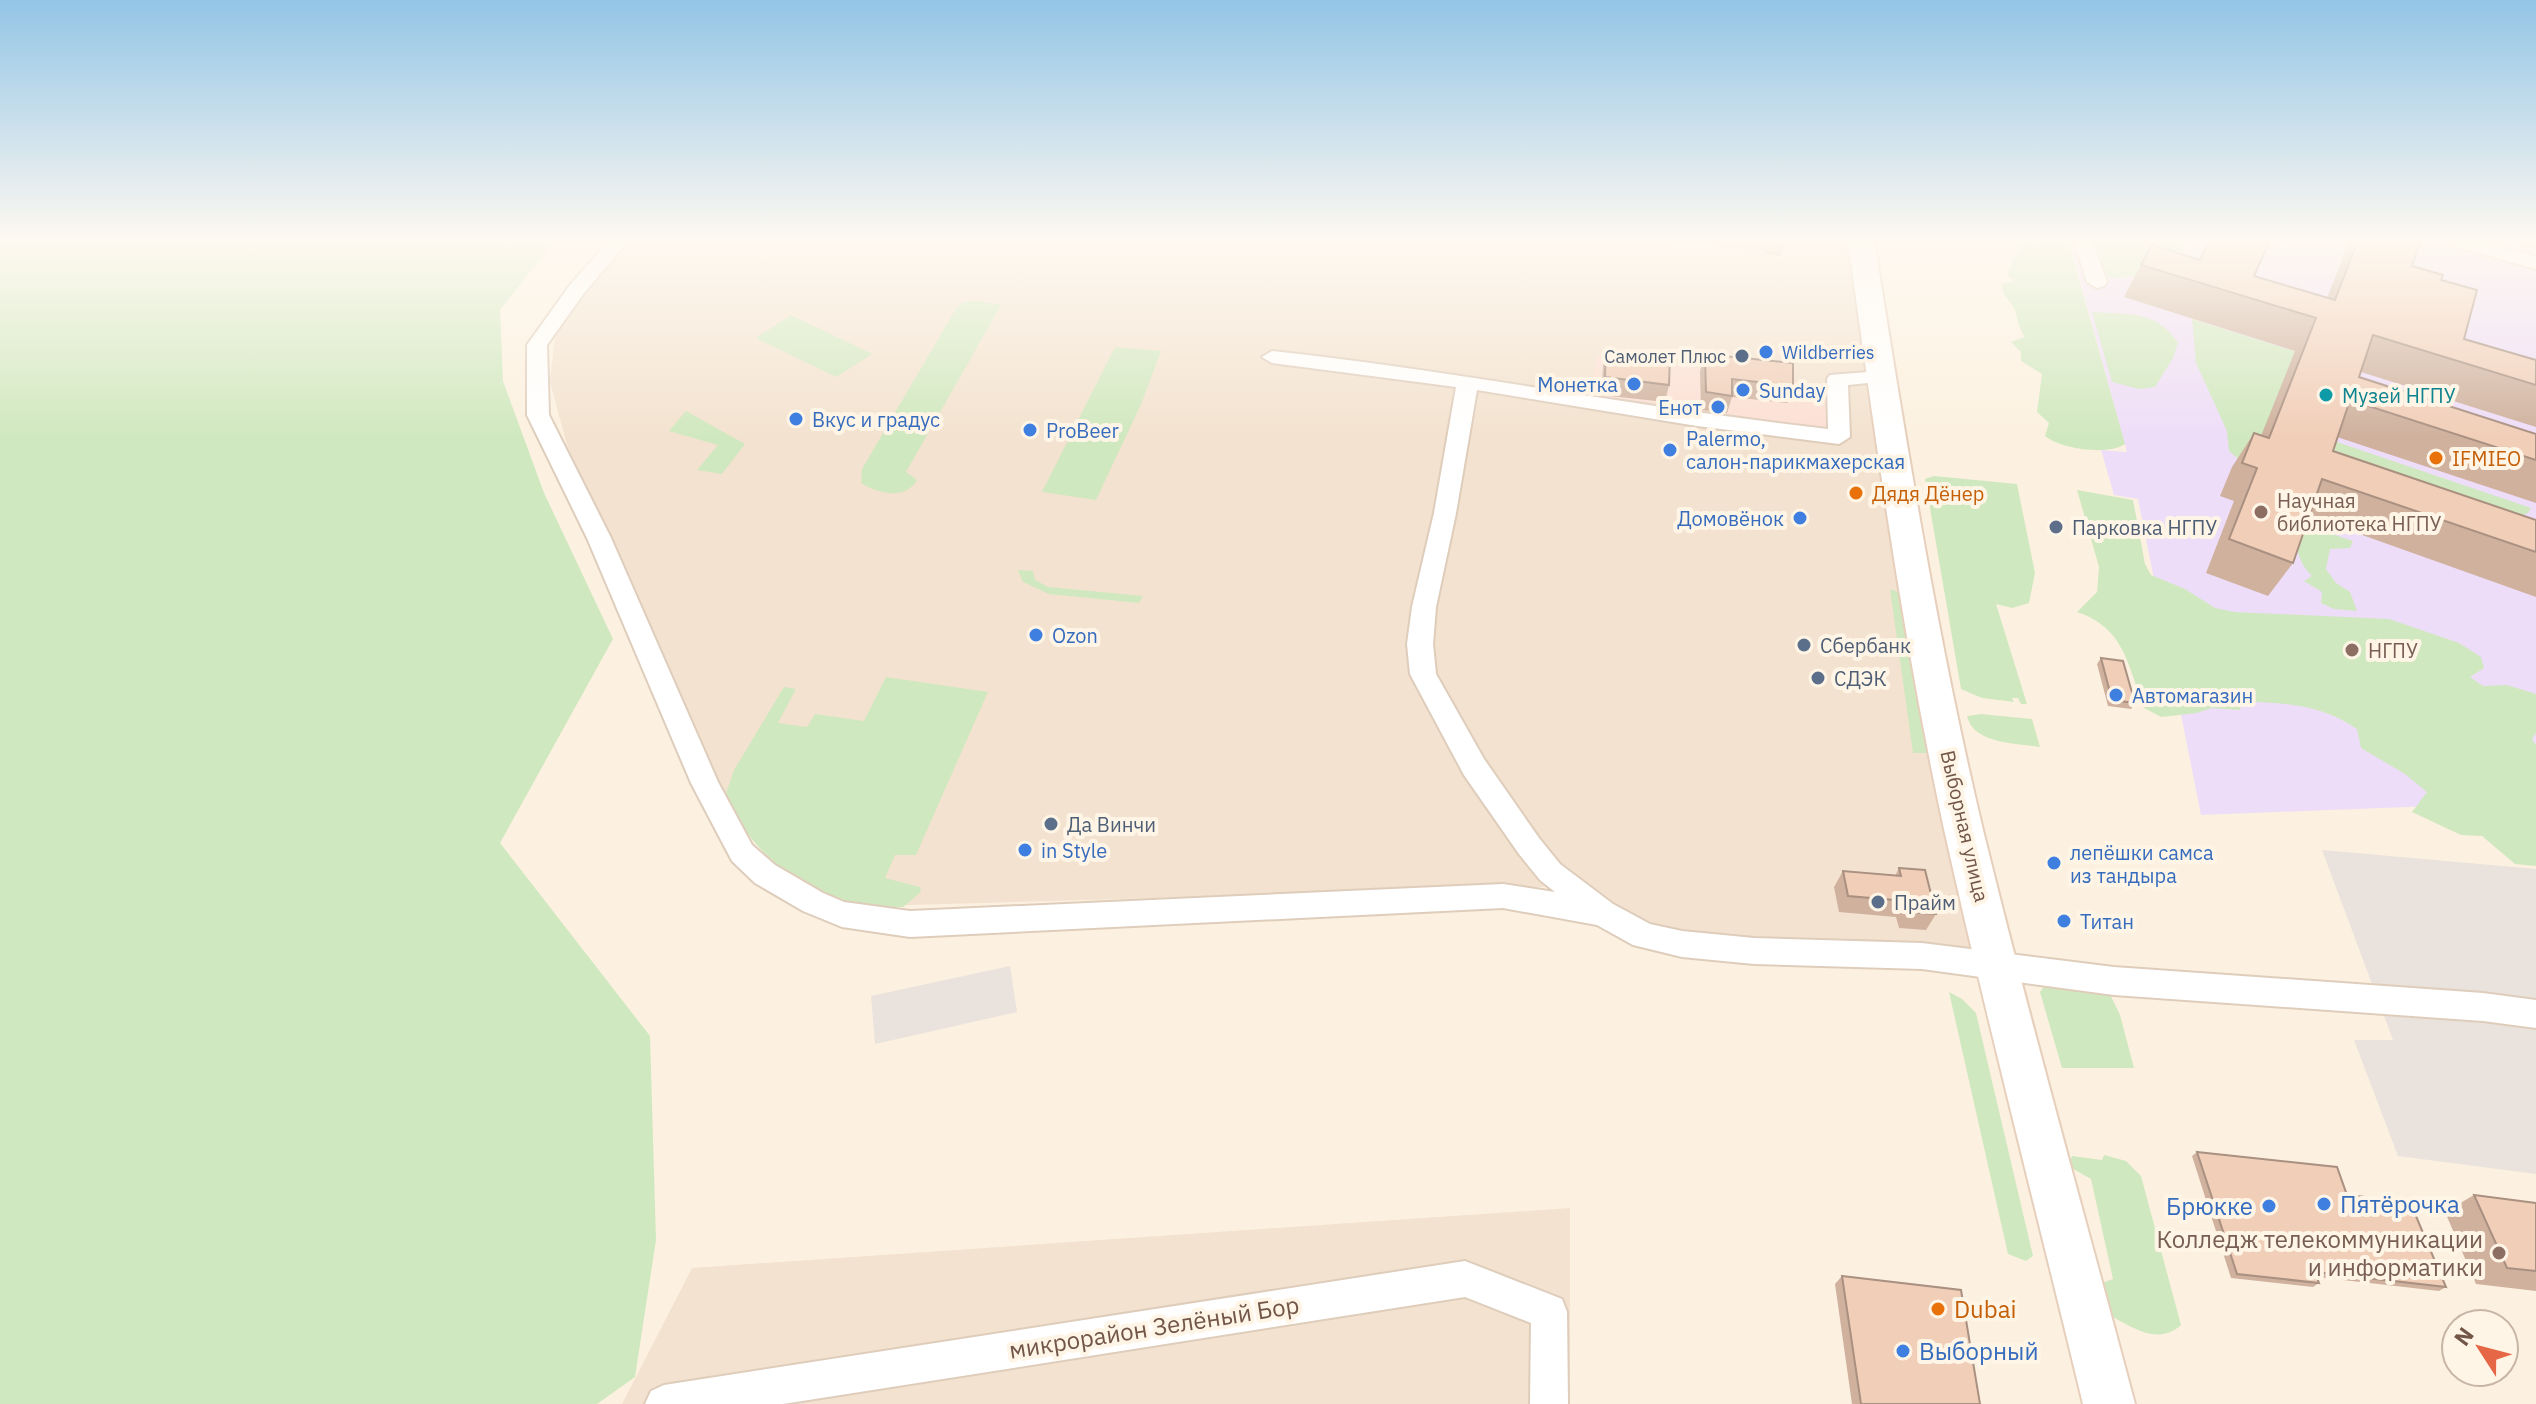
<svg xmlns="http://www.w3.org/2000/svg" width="2536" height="1404" font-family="'IBM Plex Sans',sans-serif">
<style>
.residential{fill:#f3e2cf}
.commercial{fill:#fcdfd4}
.industrial{fill:#eae2dc}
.education{fill:#eeddf8}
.green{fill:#d0e8bf}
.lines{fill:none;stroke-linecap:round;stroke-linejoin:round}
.minor-casing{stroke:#dfcdbc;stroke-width:4}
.secondary-casing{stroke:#e6cfbc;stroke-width:4}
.minor{fill:#fff;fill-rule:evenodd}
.secondary{fill:#fff;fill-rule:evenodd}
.wall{fill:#cfb19e}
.building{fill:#f1ceb8;stroke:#a99081;stroke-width:2}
.shop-dot{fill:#3f7fe0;stroke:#fff5e6;stroke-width:3}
.service-dot{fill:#5c6f8a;stroke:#fff5e6;stroke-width:3}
.culture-dot{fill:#0f9aa8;stroke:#fff5e6;stroke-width:3}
.food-dot{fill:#e8710a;stroke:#fff5e6;stroke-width:3}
.education-dot{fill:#8d6e63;stroke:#fff5e6;stroke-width:3}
.labels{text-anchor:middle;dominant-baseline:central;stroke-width:8;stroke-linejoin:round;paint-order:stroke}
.far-shop-label{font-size:18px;fill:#366cbe;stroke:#fff5e6;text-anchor:start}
.far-service-label{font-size:18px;fill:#4e5e75;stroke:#fff5e6;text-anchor:end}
.shop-label{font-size:20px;fill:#366cbe;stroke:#fff5e6;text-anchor:start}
.culture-label{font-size:20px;fill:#0d838f;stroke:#fff5e6;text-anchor:start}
.food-label{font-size:20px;fill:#c56008;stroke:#fff5e6;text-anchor:start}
.education-label{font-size:20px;fill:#785e54;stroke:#fff5e6;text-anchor:start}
.service-label{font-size:20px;fill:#4e5e75;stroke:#fff5e6;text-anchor:start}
.street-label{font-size:20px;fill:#725648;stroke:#fff5e6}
.near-shop-label{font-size:24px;fill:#366cbe;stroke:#fff5e6;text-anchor:start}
.near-education-label{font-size:24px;fill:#785e54;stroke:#fff5e6;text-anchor:end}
.near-food-label{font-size:24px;fill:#c56008;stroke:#fff5e6;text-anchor:start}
.near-street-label{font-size:24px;fill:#725648;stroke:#fff5e6}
</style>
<rect width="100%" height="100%" fill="#fcf1e0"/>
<g class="residential">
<path d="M629,240h1220l127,708 -298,-15 -42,-9 -60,-38 -702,20 -61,-20 -48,-37 -41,-57 -157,-347 -17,-63 5,-49z"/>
<path d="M1570,1208v196h-948l70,-136z"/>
</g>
<path class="commercial" d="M1596,355l240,31 3,51 -249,-34z"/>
<g class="industrial">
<path d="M2322,850l214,19v305l-138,-18 -44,-116h39z"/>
<path d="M1010,966l7,46 -142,32 -4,-48z"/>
</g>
<path class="education" d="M2069,240h467v562l-335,13 -63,-316 -24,-4 -12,-42 -1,-3 26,2z"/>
<g class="green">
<path d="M0,240h555l-55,70 3,71 41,112 69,146 -113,204 150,193 6,204 -21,137 -38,27h-597z"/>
<path d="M2015,240h53l57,204c-17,12 -64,5 -80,-8l4,-13 -12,-11 5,-38 -21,-13v-9l-10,-10 14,-5c-9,-13 -7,-23 -12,-31 -6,-8 -11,-11 -11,-23l13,-1 -8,-7 7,-18 7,-4z"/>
<path d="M2086,240h100l1,4 -6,1 4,7 -9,7 -4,13 -56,6 -17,-2z"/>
<path d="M978,301l23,4 -95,167 11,8c-11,20 -39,14 -56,3l1,-14 95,-162 7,-5z"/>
<path d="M2092,312c35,3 64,-3 86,31l-5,15 -18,29 -16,2 -27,-7z"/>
<path d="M791,315l81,39 -36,23 -80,-39z"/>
<path d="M2192,319l121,38 -65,110 -19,-16 -2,-20 -31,-68z"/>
<path d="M1115,347l46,4 -19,51 -46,98 -54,-8z"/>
<path d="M686,411l59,33 -23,30 -25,-4 21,-25 -49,-14z"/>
<path d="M2334,441l197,67 -3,5 -16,6 -182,-68z"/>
<path d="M1934,476l83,8 18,89 -6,30 -17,5 -16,-4 31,100h-6l-3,-6h-6l2,4 -32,-4 -21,-9 -36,-210z"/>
<path d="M2077,490l56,10 12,64 6,11 34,14 30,19 20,4 154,7 70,24 22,14 3,11 -14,9 13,9 24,-1 29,9v39l-4,6 4,6v121l-21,-2 -33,-28 -21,-1 -49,-23 15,-20 -22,-18 -44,-26 -4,-19c-39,-26 -70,-25 -115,-28l-2,9 -29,-2 -14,5 -36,4 -17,-9c-16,-42 -19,-80 -67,-96l20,-20 2,-25z"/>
<path d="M2299,528l27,4 27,9 -3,7 -20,1 -4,20 10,14 14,9 7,19 -23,-2 -13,-6 1,-11 -18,-11 8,-5c-14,-14 -17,-28 -13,-48z"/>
<path d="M1018,570l15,1 2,9 13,7 95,9 -4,7 -90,-9 -26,-12z"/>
<path d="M1890,589l12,5 25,153v6h-14z"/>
<path d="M886,677l102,15 -72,163h-21l-10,23 35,9 1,5 -18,15c-14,0 -30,1 -44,-2 -58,-13 -113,-55 -133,-112l8,-23 50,-83 12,2 -18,34 29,4 8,-13 49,7z"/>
<path d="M1981,714l51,5 8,28c-24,-4 -67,-3 -73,-31z"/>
<path d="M2045,985l62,3 13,27 14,53h-72l-22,-76z"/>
<path d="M1949,992l13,7 14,14 57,243 -7,5 -18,-7z"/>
<path d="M2104,1155l22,6 15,15 40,149c-25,22 -49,1 -76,-12l-6,-29 14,-5 -22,-100 -23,-13 4,-10 30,4z"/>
</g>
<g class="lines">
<defs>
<g id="minor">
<path d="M610,240h19l-45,53 -37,52 2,70 62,123 107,244 34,63 23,20 48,28 21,9 66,9 593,-27 52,8 -15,-12 -21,-26 -55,-79 -54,-101 -3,-30 5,-37 22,-94 22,-126 -184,-24 -10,-6 10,-6c186,20 369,57 556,78l-1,-50 3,-4 51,-4 10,6 -3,4 -40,4 2,52 -11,7 -142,-18 -220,-36 -21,123 -20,94 -3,37 3,30 48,85 55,79 21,26 53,40 37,20 32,7 72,7 168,5 192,24 369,26 53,7v28l-53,-7 -369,-26 -192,-26 -168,-5 -72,-7 -49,-12 -36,-20 -94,-17 -593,29 -68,-10 -39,-16 -48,-28 -23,-22 -41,-78 -104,-245 -60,-123v-70l43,-60z"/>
<path d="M2074,240h18l15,42 -3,4 -7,2 -10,-6z"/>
<path d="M2447,240h30l59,17v12l-87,-25z"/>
<path d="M1465,1261l97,38 5,13 1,92h-38l1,-81 -66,-26 -682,107h-138l6,-13 13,-6z"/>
</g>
<path id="secondary" d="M1848,240h26c31,195 63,398 109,590 47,192 101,383 152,574h-52c-46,-191 -96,-382 -139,-575 -42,-194 -69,-392 -96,-589z"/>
</defs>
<use href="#minor" class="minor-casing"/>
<use href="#secondary" class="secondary-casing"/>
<use href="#minor" class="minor"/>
<use href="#secondary" class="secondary"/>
</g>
<g class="wall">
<path d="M1658,240h126v5l-3,11 -17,-2v-4z"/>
<path d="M2209,240h61l-16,36 73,22 23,-58h71l-9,26 29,14 23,59 72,21v67l-175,-55 -2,5 177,57v69l-199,-66 -4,14 203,69v77l-227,-81 -16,47 -25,33 -62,-23 28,-72 -14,-5 12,-29 22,-34 7,3 34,-85 -171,-54 17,-32 58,-6z"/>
<path d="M2503,240h33v9z"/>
<path d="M1606,349l63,36 -4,17 -64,-7 2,-29z"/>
<path d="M1705,354l88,32 -6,17 -55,-6 -5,16 -26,-3 -1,-39z"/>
<path d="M2101,658l34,45 -4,6 -23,-3 -11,-42z"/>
<path d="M1899,868l37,46 -10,16 -27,-2 -3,-11 -57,-5 -5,-25 9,-16 52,5z"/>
<path d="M2197,1152l150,43 99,92 -7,4 -122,-14 2,6 -6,4 -82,-9 -39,-122z"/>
<path d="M2474,1195l62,8v88l-60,-7 -31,-72z"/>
<path d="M1842,1276l138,128h-128l-17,-120z"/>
</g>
<g class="building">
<path d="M1767,240h17v5l-16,-2z"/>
<path d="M2210,240h60l-16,36 81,24 23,-60h63l-9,26 31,9 -2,5 36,10 -13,49 72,21v25l-163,-50 -14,42 177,57v26l-186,-60 -17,51 203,69v32l-214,-73 -29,84 -64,-24 28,-71 -15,-5 12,-30 15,5 47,-120 -175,-53 11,-20 48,15z"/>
<path d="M1606,349l64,7 -1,29 -64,-8z"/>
<path d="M1705,354l88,9v23l-61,-7v17l-26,-4z"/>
<path d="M2101,658l22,3 12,42 -23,-3z"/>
<path d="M1899,868l26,2 11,44 -27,-2 -3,-11 -58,-5 -5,-25 58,5z"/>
<path d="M2197,1152l140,15 10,28 63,7 36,85 -131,-15 4,11 -82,-9z"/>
<path d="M2474,1195l62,8v68l-29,-3z"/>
<path d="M1842,1276l119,14 19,114h-119z"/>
</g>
<linearGradient id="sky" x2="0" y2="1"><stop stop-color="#93c5e6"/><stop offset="0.55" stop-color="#fef9f1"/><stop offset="1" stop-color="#fef9f1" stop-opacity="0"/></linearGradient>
<rect width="2536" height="437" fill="url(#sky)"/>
<g class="shop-dot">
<circle cx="1766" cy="352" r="8"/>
<circle cx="1634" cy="384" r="8"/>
<circle cx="1743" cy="390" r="8"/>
<circle cx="1718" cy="407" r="8"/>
<circle cx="796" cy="419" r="8"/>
<circle cx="1030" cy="430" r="8"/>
<circle cx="1670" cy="450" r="8"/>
<circle cx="1800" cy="518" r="8"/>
<circle cx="1036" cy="635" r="8"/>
<circle cx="2116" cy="695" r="8"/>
<circle cx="1025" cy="850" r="8"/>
<circle cx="2054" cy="863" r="8"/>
<circle cx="2064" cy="921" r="8"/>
<circle cx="2324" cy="1204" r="8"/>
<circle cx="2269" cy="1206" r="8"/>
<circle cx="1903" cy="1351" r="8"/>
</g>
<g class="service-dot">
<circle cx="1742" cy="356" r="8"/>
<circle cx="2056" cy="527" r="8"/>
<circle cx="1804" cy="645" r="8"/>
<circle cx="1818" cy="678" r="8"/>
<circle cx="1051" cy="824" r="8"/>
<circle cx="1878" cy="902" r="8"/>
</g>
<circle class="culture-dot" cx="2326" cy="395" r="8"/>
<g class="food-dot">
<circle cx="2436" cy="458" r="8"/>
<circle cx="1856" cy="493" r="8"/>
<circle cx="1938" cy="1309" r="8"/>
</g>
<g class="education-dot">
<circle cx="2261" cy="512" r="8"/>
<circle cx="2352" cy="650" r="8"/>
<circle cx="2499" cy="1253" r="8"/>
</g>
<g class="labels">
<g class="far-shop-label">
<text x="1782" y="352">Wildberries</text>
</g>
<g class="far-service-label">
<text x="1726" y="356">Самолет Плюс</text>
</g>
<g class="shop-label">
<text x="1618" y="384" text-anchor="end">Монетка</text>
<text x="1759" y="390">Sunday</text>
<text x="1702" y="407" text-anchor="end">Енот</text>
<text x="812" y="419">Вкус и градус</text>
<text x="1046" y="430">ProBeer</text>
<text x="1686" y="438">Palermo,<tspan x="1686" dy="23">салон-парикмахерская</tspan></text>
<text x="1784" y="518" text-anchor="end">Домовёнок</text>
<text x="1052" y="635">Ozon</text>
<text x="2132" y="695">Автомагазин</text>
<text x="1041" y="850">in Style</text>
<text x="2070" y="852">лепёшки самса<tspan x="2070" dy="23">из тандыра</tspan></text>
<text x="2080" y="921">Титан</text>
</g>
<g class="culture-label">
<text x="2342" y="395">Музей НГПУ</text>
</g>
<g class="food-label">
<text x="2452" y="458">IFMIEO</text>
<text x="1872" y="493">Дядя Дёнер</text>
</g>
<g class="education-label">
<text x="2277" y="500">Научная<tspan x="2277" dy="23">библиотека НГПУ</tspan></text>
<text x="2368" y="650">НГПУ</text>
</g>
<g class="service-label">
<text x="2072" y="527">Парковка НГПУ</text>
<text x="1820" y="645">Сбербанк</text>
<text x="1834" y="678">СДЭК</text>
<text x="1067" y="824">Да Винчи</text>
<text x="1894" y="902">Прайм</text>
</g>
<g class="street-label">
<text transform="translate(1965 826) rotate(77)">Выборная улица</text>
</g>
<g class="near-shop-label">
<text x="2340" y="1204">Пятёрочка</text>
<text x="2253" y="1206" text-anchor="end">Брюкке</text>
<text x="1919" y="1351">Выборный</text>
</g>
<g class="near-education-label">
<text x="2483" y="1239">Колледж телекоммуникации<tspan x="2483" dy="28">и информатики</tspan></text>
</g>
<g class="near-food-label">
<text x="1954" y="1309">Dubai</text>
</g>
<g class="near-street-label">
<text transform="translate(1154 1327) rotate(-9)">микрорайон Зелёный Бор</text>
</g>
</g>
<g transform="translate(2480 1348) rotate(306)"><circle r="38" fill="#fff5e6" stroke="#c7b5a7" stroke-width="2"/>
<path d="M0-6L14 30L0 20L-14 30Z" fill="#e56746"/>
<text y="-12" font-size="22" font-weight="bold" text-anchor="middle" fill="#725648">N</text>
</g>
</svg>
